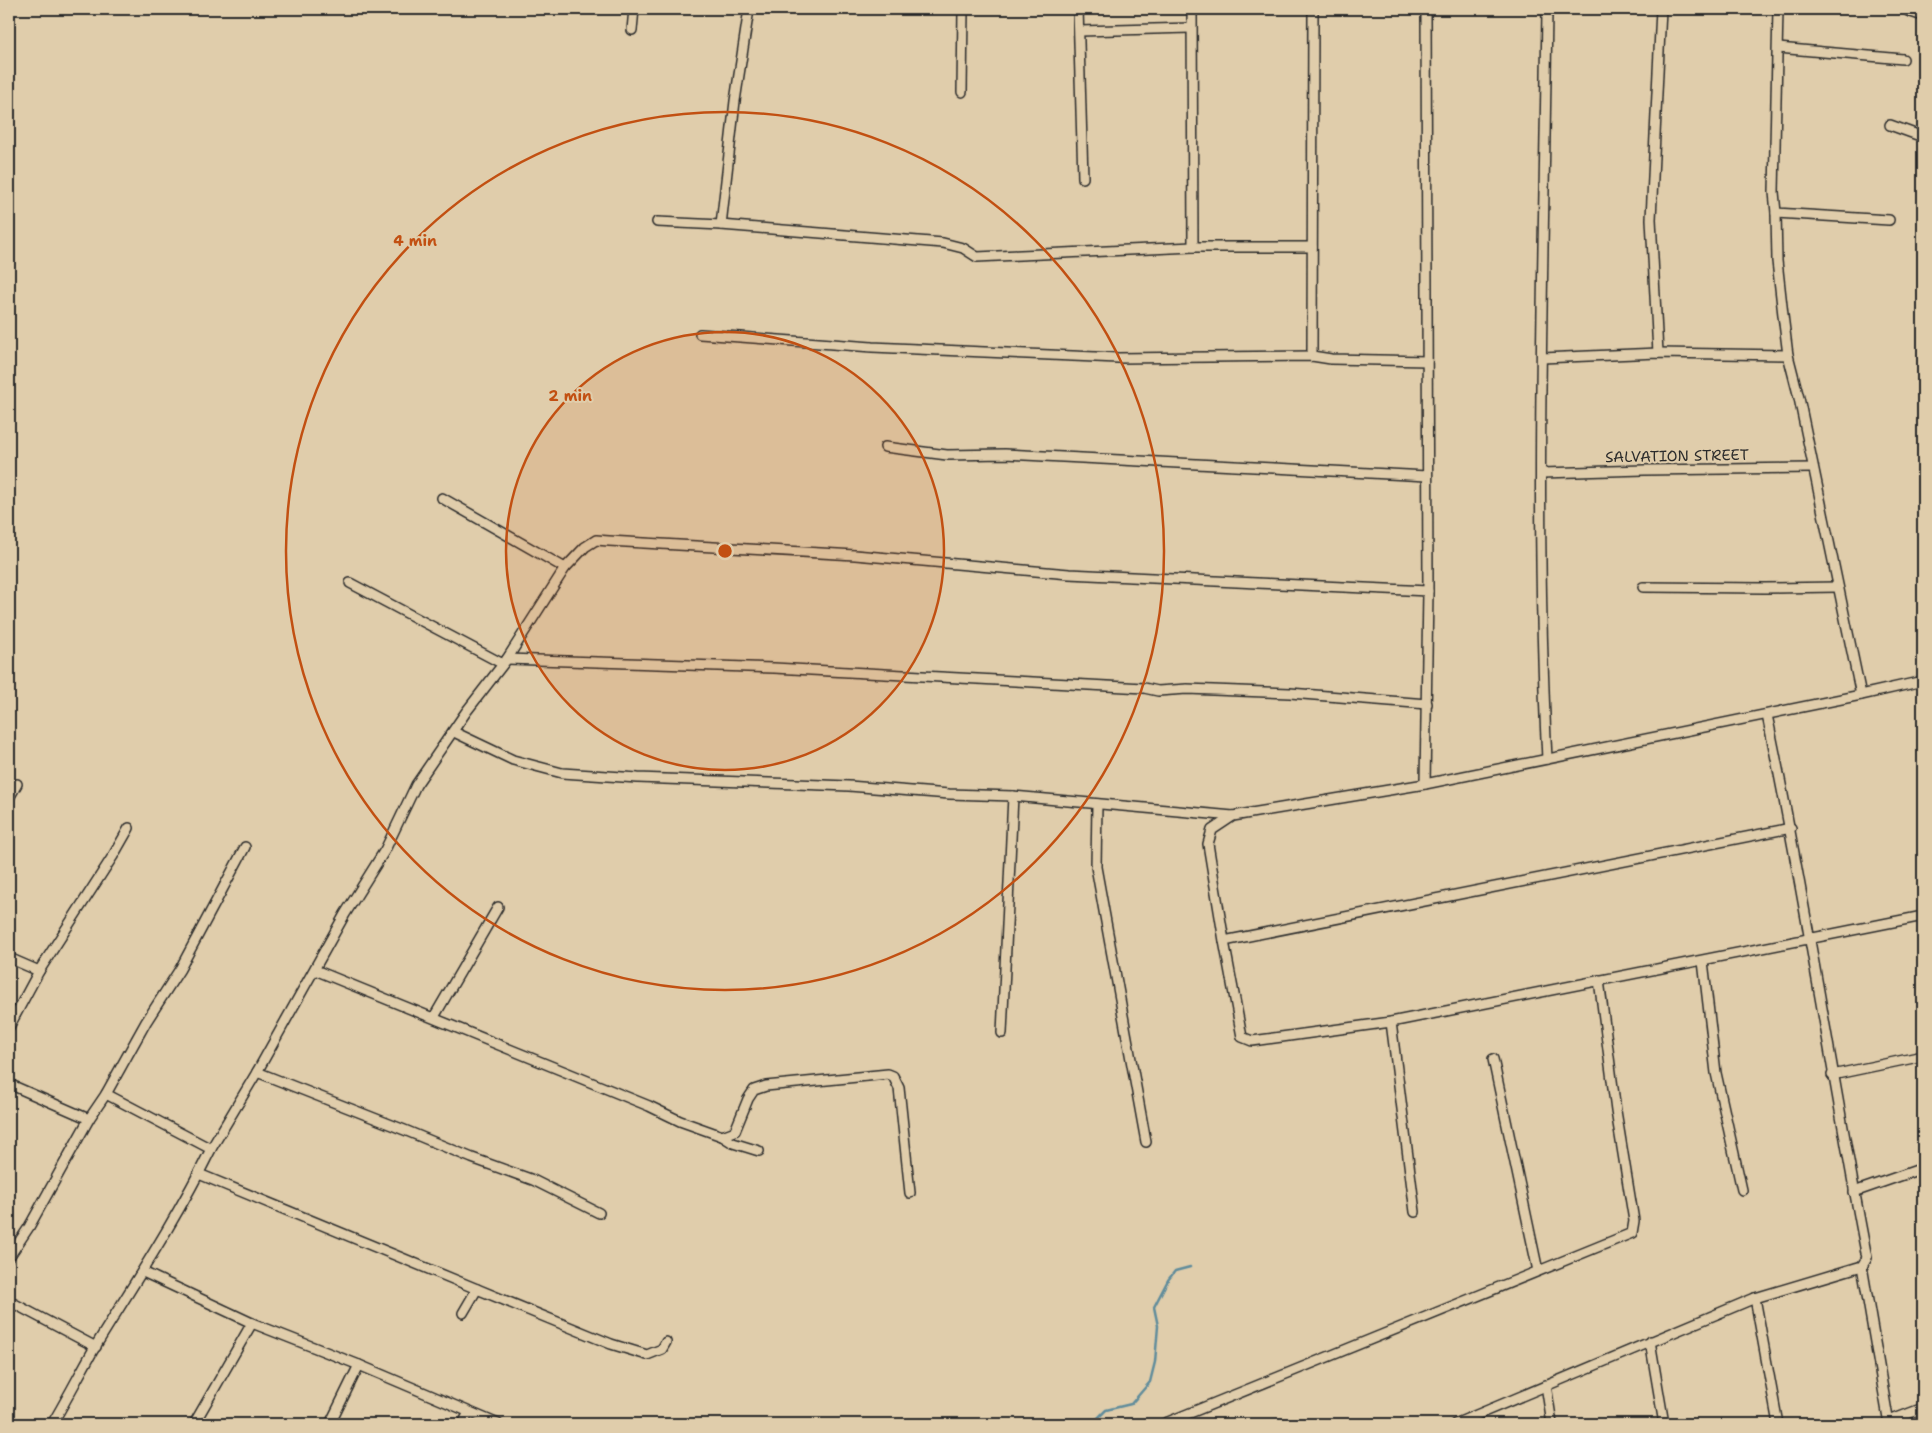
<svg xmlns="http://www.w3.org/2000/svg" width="1932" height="1433" font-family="'Shantell Sans',sans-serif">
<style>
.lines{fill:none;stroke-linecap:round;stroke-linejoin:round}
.stream{stroke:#608c9b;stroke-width:2.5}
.minor-casing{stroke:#2b2b2b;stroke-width:12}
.minor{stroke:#e0cdab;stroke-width:9}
.ring{fill:none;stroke:#c25012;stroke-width:2.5}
.labels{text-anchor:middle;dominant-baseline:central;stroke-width:4;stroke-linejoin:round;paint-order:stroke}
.street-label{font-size:15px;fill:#2b2b2b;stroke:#e0cdab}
.centre{fill:#c25012;stroke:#e0cdab;stroke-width:2.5}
.ring-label{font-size:15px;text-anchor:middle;font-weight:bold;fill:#c25012;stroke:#e0cdab;stroke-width:4;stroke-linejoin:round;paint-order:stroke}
</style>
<rect width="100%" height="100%" fill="#e0cdab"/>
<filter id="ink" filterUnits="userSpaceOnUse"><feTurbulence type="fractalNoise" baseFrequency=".02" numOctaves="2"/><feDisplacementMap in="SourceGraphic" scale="10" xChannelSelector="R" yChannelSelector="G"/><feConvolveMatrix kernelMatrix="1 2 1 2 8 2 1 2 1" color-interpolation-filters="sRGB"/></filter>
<g filter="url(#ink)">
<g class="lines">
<path class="stream" d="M1092,1424l14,-14 25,-6 19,-22 5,-20 3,-36 -4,-19 14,-27 7,-9 15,-4"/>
<defs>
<g id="minor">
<path d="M1078,9l5,169"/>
<path d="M1192,9l1,238"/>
<path d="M1778,9l-4,183 2,21 113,7"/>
<path d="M1908,11l15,5"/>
<path d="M632,30l2,-21"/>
<path d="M1080,31l111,-3"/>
<path d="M1778,48l125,11"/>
<path d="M962,92l1,-83"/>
<path d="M1890,125l33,12"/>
<path d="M1776,213l1,48 6,54 5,40 11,43 62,297"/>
<path d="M657,222l64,3 222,18 20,5 14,9 216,-10h119"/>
<path d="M721,225l14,-124 14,-92"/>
<path d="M700,334l172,13 246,11 194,-2 19,3 96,2"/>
<path d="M1658,353l-7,-134 10,-210"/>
<path d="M1312,356l1,-347"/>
<path d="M1542,358l116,-5 130,2"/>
<path d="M885,447l62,8 58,-1 422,22"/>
<path d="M1542,473l102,-3 169,-2"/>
<path d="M442,498l123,70"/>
<path d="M350,583l153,81"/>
<path d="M1643,587l122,1 73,-1"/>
<path d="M507,659l267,9 370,20 14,3 29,-2 103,4 137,11"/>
<path d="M454,732l59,28 49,13 76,5 211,8 100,8 64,2 220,20"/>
<path d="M1547,759c-13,-250 -3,-501 0,-750"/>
<path d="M1425,784l3,-193 -2,-582"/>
<path d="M9,798l8,-14"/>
<path d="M1097,804l-1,63 50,275"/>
<path d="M1791,828l-567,113 -16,-97 4,-14 21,-14 192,-32 436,-89 62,-14"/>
<path d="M1224,941l18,96 10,4 139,-19 532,-106"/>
<path d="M9,958l30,13"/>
<path d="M1703,961l13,112 26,117"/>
<path d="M315,970l334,136 31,15 42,15 11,7 26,8"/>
<path d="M434,1017l64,-110"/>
<path d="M1391,1022l24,190"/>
<path d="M9,1027l30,-56 74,-115 16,-28"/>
<path d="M1002,1033l11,-237"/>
<path d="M1493,1059l45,212"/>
<path d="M257,1072l150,59 65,27 61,22 66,33"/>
<path d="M1832,1075l91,-19"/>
<path d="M9,1084l80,35"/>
<path d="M106,1094l105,55"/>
<path d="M722,1136l13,-5 13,-32 6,-9 12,-4 122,-12 5,2 6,12 11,105"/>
<path d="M199,1174l278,115 -14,24"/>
<path d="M1854,1192l69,-24"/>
<path d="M9,1257l20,-30 60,-108 17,-25 40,-72 34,-53 65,-122"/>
<path d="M1862,1266l27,158"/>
<path d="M143,1272l109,51 107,42 -29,59"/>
<path d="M477,1289l134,55 36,11 15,-6 4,-7"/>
<path d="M1755,1298l23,126"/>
<path d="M9,1301l87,46"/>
<path d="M1650,1341l14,83"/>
<path d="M359,1365l139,59"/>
<path d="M1546,1385l6,39"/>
<path d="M1889,1421l34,-13"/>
<path d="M52,1424c15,-25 28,-51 43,-77 40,-65 82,-129 116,-198l46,-77 88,-158 40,-64 31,-65 50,-73 41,-53 58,-91 20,-21 11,-7 13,1 246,14 214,19 359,17"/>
<path d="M194,1424l58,-101"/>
<path d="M463,1424l6,-12"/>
<path d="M1163,1424l469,-191 2,-12 -18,-110 -17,-131"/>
<path d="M1455,1424l300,-126 107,-32 5,-8c-35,-181 -62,-363 -100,-543"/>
</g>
</defs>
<use href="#minor" class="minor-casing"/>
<use href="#minor" class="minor"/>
</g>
</g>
<circle cx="725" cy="551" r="219" fill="#c25012" fill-opacity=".12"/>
<g class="ring">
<circle cx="725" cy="551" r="219"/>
<circle cx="725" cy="551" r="439"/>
</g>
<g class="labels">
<g class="street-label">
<text transform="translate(1677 456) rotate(-1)">SALVATION STREET</text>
</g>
</g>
<circle cx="725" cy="551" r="8" class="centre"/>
<g class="ring-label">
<text x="415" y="246">4 min</text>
<text x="570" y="401">2 min</text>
</g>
<rect width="1932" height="1433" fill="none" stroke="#e0cdab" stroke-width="30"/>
<rect x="15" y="15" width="1902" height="1403" fill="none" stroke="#2b2b2b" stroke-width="2" filter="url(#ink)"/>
</svg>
